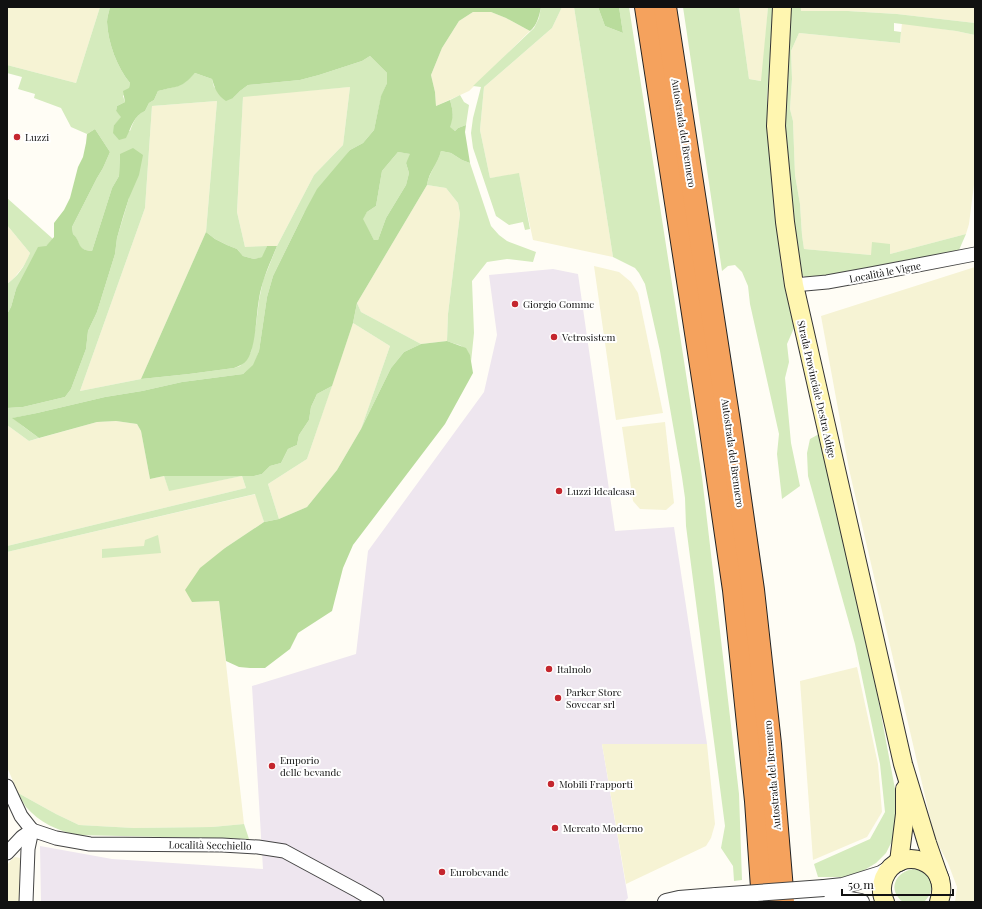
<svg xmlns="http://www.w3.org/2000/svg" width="982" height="909" font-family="'Playfair Display',serif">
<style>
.industrial{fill:#eee6ef}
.farmland{fill:#f6f3d4}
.green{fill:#d5ebbd;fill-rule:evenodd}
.forest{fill:#b9dc9c;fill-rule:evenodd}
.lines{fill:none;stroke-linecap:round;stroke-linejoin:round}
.minor-casing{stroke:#444;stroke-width:15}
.tertiary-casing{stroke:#444;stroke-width:18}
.secondary-casing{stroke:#333;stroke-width:20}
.motorway-casing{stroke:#222;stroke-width:24}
.minor{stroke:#fff;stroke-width:13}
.tertiary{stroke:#fff;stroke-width:16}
.secondary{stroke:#fff6b0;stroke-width:18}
.motorway{stroke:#f5a25d;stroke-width:22}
.tertiary-bridge-casing{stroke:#444;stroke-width:18;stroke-linecap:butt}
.tertiary-bridge{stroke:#fff;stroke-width:16}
.poi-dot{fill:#c4262e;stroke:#fff;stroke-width:1.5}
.labels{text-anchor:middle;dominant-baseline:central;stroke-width:4;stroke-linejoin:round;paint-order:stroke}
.street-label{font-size:10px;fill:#111;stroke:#fff}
.poi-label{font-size:10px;fill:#111;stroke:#fff;text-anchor:start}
</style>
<rect width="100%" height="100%" fill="#fffdf5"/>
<path class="industrial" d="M553,269l25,5 37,257 59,-4 33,217h-105l26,154 -4,4h-583l-1,-56 72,13 151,10 -11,-183 104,-32 12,-103 116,-159 13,-57 -8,-60z"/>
<g class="farmland">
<path d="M7,7h93l-24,76 -69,-18z"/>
<path d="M562,7h12l39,250 -80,-17 -14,-66 -29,4 -10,-48 4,-43 68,-59z"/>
<path d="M739,7h29l-6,74 -13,-2z"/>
<path d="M801,7h174v16l-78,-9 -49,-3h-47z"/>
<path d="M473,12h18l15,6 24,13 -61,60 -33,15 -1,-14 -4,-17 11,-27 17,-27z"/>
<path d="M902,23l54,8 19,4v142l-6,47 -3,10 -76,20 -19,1 -67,-6 -2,-14 -2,-31 -5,-29 -2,-54 -3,-12 2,-30 -1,-28 8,-18 101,10z"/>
<path d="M350,87l-7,58 -29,30 -37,71 -32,1 -8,-35 6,-116z"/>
<path d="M217,101l-11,131 -65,147 -61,12 65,-183 7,-102z"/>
<path d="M427,185l19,3 12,15 2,11 -12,100 -1,27 -26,3 -60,-32 -4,-9z"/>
<path d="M7,225l23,28 -3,8 -5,7 -8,10 -7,6z"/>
<path d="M594,266l25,6 12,10 7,11 25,120 -47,7z"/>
<path d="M975,267v635h-20l2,-15 -9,-24 -13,-24 -86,-370 -28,-153z"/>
<path d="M353,323l37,23 -29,83 -24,41 -30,37 -28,12 -11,-35 39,-25z"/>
<path d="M116,421l21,3 4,7 9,48 14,-3 5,14 73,-14 4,12 -239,58v-121l22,16 68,-19z"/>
<path d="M665,422l9,81 -8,7 -26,-1 -7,-8 -11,-74z"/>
<path d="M256,494l8,28 -39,26 -33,54 27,-1 25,223 -32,3 -78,1 -55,-3 -23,-11 -38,-21 -11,-26v-215z"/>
<path d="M857,667l21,97 4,48 -15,25 -54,23 -13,-179z"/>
<path d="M602,744h105l8,80 -4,14 -5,8 -80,38z"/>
<path d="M15,857l5,1 2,6v38h-15v-37l4,-5z"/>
</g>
<g class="green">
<path d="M100,7h10c-1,5 -3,10 -3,15 1,21 10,45 23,61l-1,6 -6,7 2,6 -8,4 -1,5 6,6 -8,8 16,6c3,-8 6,-17 15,-20l4,-8 5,-3 4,-9c18,-5 23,-3 37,-18l17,6 2,8 19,11 7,-7 8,-6 52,-5 19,-5 43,-14 8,-5 17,17v10l-6,14 -7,33 -11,13 -13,7 -46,63 -31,63 -6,21 -8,54 -5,14 -11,9 -61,8 -40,9 -37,6 -68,16 -24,5 11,9 15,11 -10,3 -22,-16v-17l16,-1 42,-10 6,-8 15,-40 2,-18 9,-19 18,-58 2,-16 12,-40 -9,-44 -1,22 -7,12 -20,63c-17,-1 -10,-8 -19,-17l-1,-7 25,-49 6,-10 7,-16 -15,-23 -8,5 -16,-7 -10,-19 -27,-10 1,-4 -17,-5 4,-12 -15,-4v-8l69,18zM350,87l-7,58 -29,30 -37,71 -14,35 -4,19 -3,25 -5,27 -11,14 -6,2 -45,6 -48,5 -61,12 65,-183 7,-102 65,-5 -11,131 9,7 12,6 10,4 6,7 11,3 9,-2 4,-11 -22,1 -8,-35 6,-115z"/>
<path d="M541,7h21l-10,21 -68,59 -4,43 10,48 29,-5 11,56 -5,1 -2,-8 -14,3 -13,-9 -23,-68 -2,-15 2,-15 8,-31 -8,-1 61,-58 5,-10z"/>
<path d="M574,7h24l7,19 18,7 -4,-26h10l73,470 37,317 3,86 -8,1 -1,-15 -12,-18 4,-22 -39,-300 -1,-28 -3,-21 -22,-126 -15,-67 -6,-11 -4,-5 -22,-11z"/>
<path d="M683,7h56l10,72 12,2 7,-74h5l-6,93 1,32 13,134 4,23 9,39 -7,16 2,18 -4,16 6,65 9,43 -18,13 -5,-45 2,-20 -29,-130 -2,-18 -6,-14 -7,-7 -7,1 -6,5z"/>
<path d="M789,7h12v4h47l49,3 78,9v12l-19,-4 -62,-8v8l7,1 -1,11 -101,-10 -8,18 1,28 -2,30 3,12 2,54 5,29 2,31 2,14 67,6 1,-13 18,2v10l76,-20 -7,16 -69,14 -25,4 -21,6 -35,4 -6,-2 -4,-4 -15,-145z"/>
<path d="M460,95l4,7 5,3 -3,20 -8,3 -3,3 -6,-4c5,-11 4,-16 1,-27z"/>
<path d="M441,151l10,2 11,7 8,3 21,63 8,9 8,6 29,11 -3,10 -26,-3 -20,3 -15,19 2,52 -3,29c-2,-16 -10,-16 -24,-21l1,-27 12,-100 -2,-11 -12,-15 -19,-3c2,-13 11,-22 14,-34z"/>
<path d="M398,152l13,2 -5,9 3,10 -3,12 -20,33 -8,22h-4l-12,-21 5,-7 9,-6 6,-35z"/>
<path d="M7,198l46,41 -7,7 -30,43 -5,18 -4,7v-30c11,-8 18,-18 23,-31l-23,-28z"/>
<path d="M357,303l4,9 60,32 -17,8 -13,16 -30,61 29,-83 -37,-23z"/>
<path d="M332,386l-25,73 -39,25 11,35 -15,3 -9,-28 -248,58v-6l239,-58 -4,-12 -73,15 -5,-15h90l8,-2 8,-8 11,-3 7,-14 9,-4 2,-10 10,-15 2,-13 6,-13z"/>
<path d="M819,434l25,110 21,85 30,160 3,20 -5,30 -7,14 -10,10 -15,9 -17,5h-26l-4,-13 56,-25 15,-27 -5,-48 -25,-120 -47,-168 -1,-23 3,-14z"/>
<path d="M158,535l3,18 -59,5v-9l42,-3 1,-6z"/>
<path d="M18,793l38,21 23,11 55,3 78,-1 32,-3 5,15 -172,-4c-19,-4 -38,-13 -51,-28 -3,-4 -5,-9 -8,-14z"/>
<path d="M913,869c19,2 25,19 11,33h-21c-16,-12 -8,-30 10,-33z"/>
</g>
<g class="forest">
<path d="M110,7h431c-2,10 -4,18 -11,24l-24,-13 -15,-6h-18l-14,9 -17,27 -11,27 4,17 1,14 14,-6c3,11 4,16 0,27l5,4 3,-3 8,-3 -1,7 5,31 -8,-3 -11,-7 -10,-2c-3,13 -12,20 -14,34l-70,118 -4,20 -21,63 -15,8 -6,13 -2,13 -10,15 -2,10 -9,4 -7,14 -11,3 -8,8 -8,2h-90l-14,3 -9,-48 -4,-7 -21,-3 -19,1 -58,16 -27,-20 25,-5 68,-16 37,-6 40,-9 61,-8 10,-9 6,-14 8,-54 6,-21 31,-63 13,-24 33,-39 13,-7 11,-13 7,-34 6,-13v-10l-17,-17 -8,5 -43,14 -19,5 -52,5 -8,6 -7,7 -7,3c-9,-6 -11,-12 -14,-22l-17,-6c-14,16 -18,13 -37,18l-4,9 -5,3 -4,8c-11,4 -14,17 -19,27l-7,2 -6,-7 1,-8 7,-8 -5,-6 1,-5 8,-4 -2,-11 6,-3 1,-5c-13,-16 -22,-40 -23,-61 0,-5 2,-10 3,-15zM398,152l12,2 -4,9 3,10 -3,12 -20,33 -8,22h-4l-11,-21 4,-7 9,-6 6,-35z"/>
<path d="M598,7h21l4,26 -18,-7z"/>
<path d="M95,129l15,23 -7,16 -6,10 -25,49 1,7c9,8 3,16 19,17l20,-63 7,-12 1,-22 13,-6 10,7 -4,20 -10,23 -6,19 -6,21 -2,16 -18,58 -9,19 -2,18 -15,40 -6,8 -42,10 -16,1v-94l4,-7 5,-18 22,-42 8,-1 8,-9v-14l10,-13 6,-12 8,-31 5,-10 3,-14 1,-9z"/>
<path d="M206,232l9,7 12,6 10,4 6,7 11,3 8,-2 5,-11h10c-7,17 -15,34 -18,53 -3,16 -3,49 -12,61 -3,4 -8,6 -13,8l-45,6 -48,5z"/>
<path d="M447,341l19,7 4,7 3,18 -28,51 -92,121 -10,23 -11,43 -34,22 -8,16 -25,19h-15l-11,-1 -13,-6 -7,-60 -27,1 -7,-12 15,-22 25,-20 39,-26 15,-3 28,-12 30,-37 24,-41 30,-61 13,-16 17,-8z"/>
</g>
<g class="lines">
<defs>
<g id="minor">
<path d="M794,285l33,-3 44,-8 104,-20"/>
<path d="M7,786l14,30 11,14 -4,19 -2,53"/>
<path d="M32,830l24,8 34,6 132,1 36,2 26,4 74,40 19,11"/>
<path d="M7,853l15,-16 10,-7"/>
</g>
<g id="tertiary">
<path d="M824,888l19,-2 38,-12 11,-7"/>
<path d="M666,902l13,-3 37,-3"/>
<path d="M788,902l56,-3 17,3"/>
</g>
<g id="secondary">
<path d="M782,7l-6,119 9,96 9,63 109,479 24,79 13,37"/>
<path d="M899,862l6,-48v-25"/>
<path d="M885,902c-4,-8 -4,-16 -1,-24 14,-35 69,-18 55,24"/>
</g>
<g id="motorway">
<path d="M646,7l64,417 24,166 7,66 15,145 7,101"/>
<path d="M665,7l64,415 24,168 17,154 13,158"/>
</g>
</defs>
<use href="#minor" class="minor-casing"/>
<use href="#tertiary" class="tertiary-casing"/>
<use href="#secondary" class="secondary-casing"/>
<use href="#motorway" class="motorway-casing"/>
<use href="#minor" class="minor"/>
<use href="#tertiary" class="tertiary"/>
<use href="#secondary" class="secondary"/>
<use href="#motorway" class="motorway"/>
<defs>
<path id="tertiary-bridge" d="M716,896l108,-8"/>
</defs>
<use href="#tertiary-bridge" class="tertiary-bridge-casing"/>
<use href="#tertiary-bridge" class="tertiary-bridge"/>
</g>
<g class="poi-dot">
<circle cx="17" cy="137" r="4"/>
<circle cx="515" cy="304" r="4"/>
<circle cx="554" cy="337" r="4"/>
<circle cx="559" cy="491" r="4"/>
<circle cx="549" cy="669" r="4"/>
<circle cx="558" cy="698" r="4"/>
<circle cx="272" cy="766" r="4"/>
<circle cx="551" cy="784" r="4"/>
<circle cx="555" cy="828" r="4"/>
<circle cx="442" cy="872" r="4"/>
</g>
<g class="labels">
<g class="street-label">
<text transform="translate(684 133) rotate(81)">Autostrada del Brennero</text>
<text transform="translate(885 272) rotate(-11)">Località le Vigne</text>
<text transform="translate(817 389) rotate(77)">Strada Provinciale Destra Adige</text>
<text transform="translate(733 453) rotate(82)">Autostrada del Brennero</text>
<text transform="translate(772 775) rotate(-95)">Autostrada del Brennero</text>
<text transform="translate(210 845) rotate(1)">Località Secchiello</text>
</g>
<g class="poi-label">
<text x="25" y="137">Luzzi</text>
<text x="523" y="304">Giorgio Gomme</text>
<text x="562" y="337">Vetrosistem</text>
<text x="567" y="491">Luzzi Idealcasa</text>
<text x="557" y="669">Italnolo</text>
<text x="566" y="692">Parker Store<tspan x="566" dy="12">Sovecar srl</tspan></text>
<text x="280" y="760">Emporio<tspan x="280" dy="12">delle bevande</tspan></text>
<text x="559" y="784">Mobili Frapporti</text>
<text x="563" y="828">Mercato Moderno</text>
<text x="450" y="872">Eurobevande</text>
</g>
</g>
<rect width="982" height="909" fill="none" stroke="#111111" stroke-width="16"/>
<path d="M842 889v6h111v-6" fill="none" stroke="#111111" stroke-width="2"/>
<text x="848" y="889" font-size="12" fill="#111111" stroke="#ffffff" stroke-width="3" paint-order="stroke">50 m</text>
</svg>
